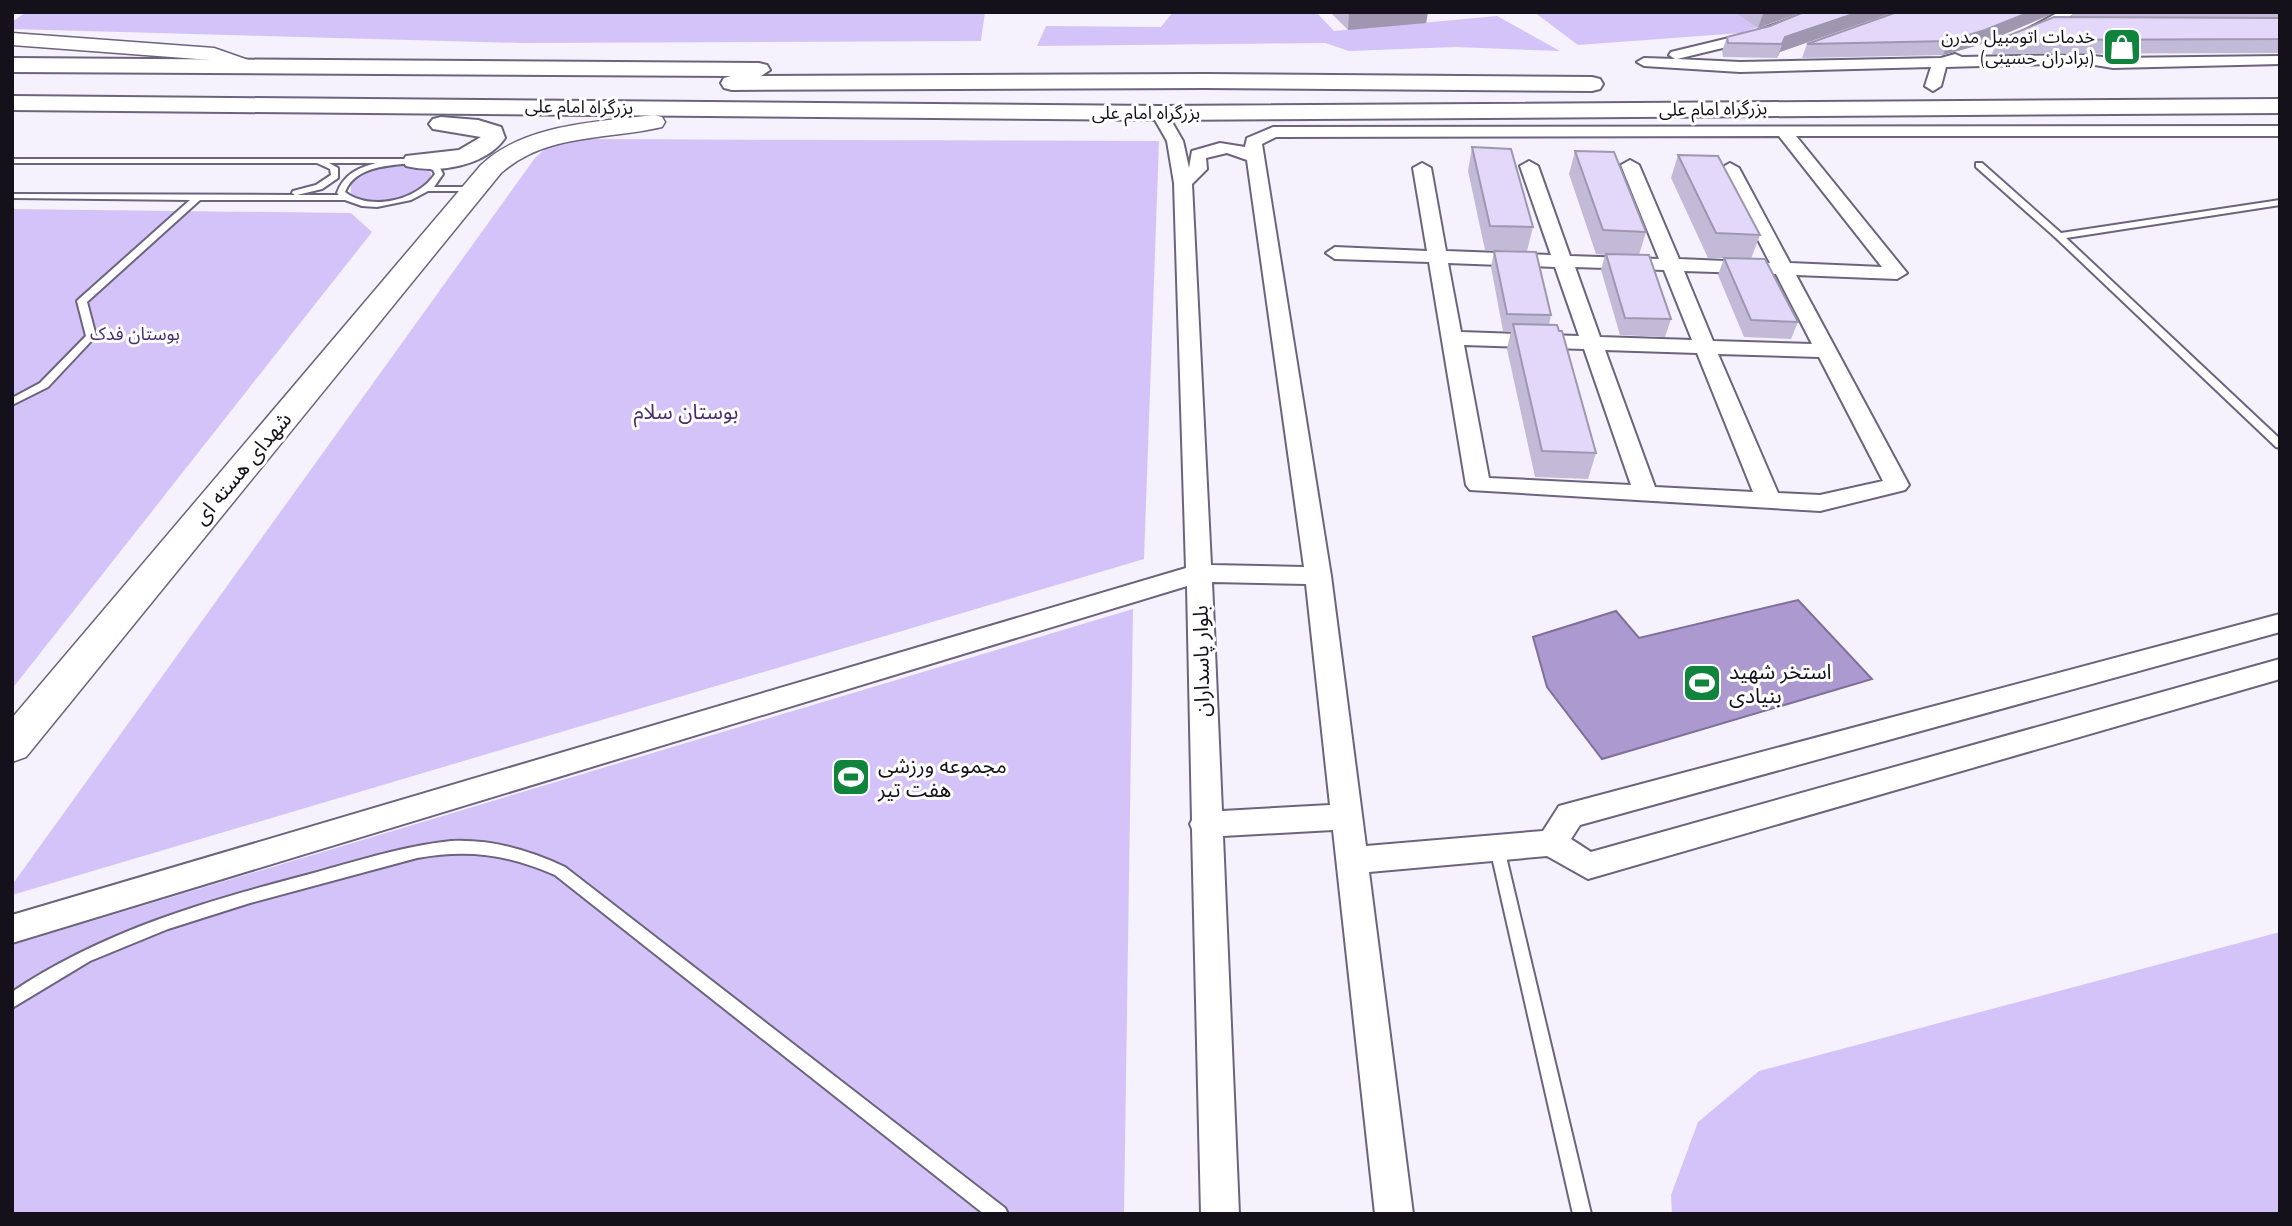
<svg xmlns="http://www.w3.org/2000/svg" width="2292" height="1226" font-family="Montserrat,'Noto Sans Arabic',sans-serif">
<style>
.green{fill:#d4c3f9}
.water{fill:#ac99d0;stroke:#7e709a;stroke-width:2}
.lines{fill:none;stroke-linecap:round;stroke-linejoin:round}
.lane-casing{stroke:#6c647d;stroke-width:4}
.street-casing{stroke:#6c647d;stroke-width:4}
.secondary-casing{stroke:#6c647d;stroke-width:3}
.highway-casing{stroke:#6c647d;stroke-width:4}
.lane{fill:#fff;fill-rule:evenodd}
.street{fill:#fff;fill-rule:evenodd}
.secondary{fill:#fff;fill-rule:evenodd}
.highway{fill:#fff;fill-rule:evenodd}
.wall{fill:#c3bad7}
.shaded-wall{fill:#9f97af}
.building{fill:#e3d8fa;stroke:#9f97af;stroke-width:2}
.labels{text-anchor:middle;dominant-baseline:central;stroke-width:6;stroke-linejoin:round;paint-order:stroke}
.far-poi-label{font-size:18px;fill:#14111b;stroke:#fff;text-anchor:end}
.far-street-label{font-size:18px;fill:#14111b;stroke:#fff}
.far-park-label{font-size:18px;fill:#472c6e;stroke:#fff}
.park-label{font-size:21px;fill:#472c6e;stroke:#fff}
.street-label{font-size:21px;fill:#14111b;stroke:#fff}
.poi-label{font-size:21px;fill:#14111b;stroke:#fff;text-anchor:start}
</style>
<rect width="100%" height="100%" fill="#f5f2fd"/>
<g class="green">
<path d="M26,12h959l-4,29 -459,2 -510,-14v-7z"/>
<path d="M1173,12h143l18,19 163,-15 63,35 -105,-4 -106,4 -24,-8 -288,3 9,-20 115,1z"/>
<path d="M1534,12h265l-58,21 -163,12z"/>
<path d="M578,139l581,2 -15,418 -1132,336v-10l523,-727 12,-11z"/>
<path d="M394,165c13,0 27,-2 37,8v5c-16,21 -58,30 -80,16v-11l18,-11z"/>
<path d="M12,209l339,4 21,19 -360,457z"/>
<path d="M1133,609l-9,605h-1112v-269z"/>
<path d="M2280,932v282h-608l-1,-19 27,-73 61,-51z"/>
</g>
<path class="water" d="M1798,600l74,79 -270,80 -55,-72 -14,-50 83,-26 23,27z"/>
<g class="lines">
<defs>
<g id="lane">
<path d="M12,159h403l25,9 3,6 -9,13h38l4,2 -4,2h-44l-17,9 -34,7 -15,-1 -17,-6h-145l-113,102 9,34 -2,2 -46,49 -36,18v-7l28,-15 46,-47 -9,-35 2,-2 111,-99 -178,-2v-4l283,1 -3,-2 1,-2 23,-6 15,-10 -1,-6 -13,-6h-305zM329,163h47c-18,5 -32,11 -39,30l2,2h-42l25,-6 16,-11v-10zM414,163l19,7 2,4c-17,26 -64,38 -90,18 10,-26 45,-27 69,-29z"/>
<path d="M1976,163h6l79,70 219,-33v5l-214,33 214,201v9l-4,-1 -220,-209 -80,-71z"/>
<path d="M451,841c40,-2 78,9 114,26l440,341 3,6h-24l-429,-339c-48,-21 -87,-26 -138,-17l-167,45 -82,26 -78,32 -78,47v-16c91,-61 194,-91 298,-118 47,-13 93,-28 141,-33z"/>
<path d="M1497,842l5,2 2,4 87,366h-18l-83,-366 2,-4z"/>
</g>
<g id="street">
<path d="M1810,12h21l-67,26 -87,21 63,3 201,-4 14,-4 7,3 121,-2 30,3 167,-2v8l-167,4 -30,-5 -137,4 -5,19 -8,5 -8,-5 6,-19 -191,5 -96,-6 -7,-4 7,-4 31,1 -6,-4 2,-3 83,-20z"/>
<path d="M2059,12h19l-42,22h-10l-2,-3z"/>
<path d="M1159,108l6,2 18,31 6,27 3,-17 28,-8 25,4 2,-9 26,-11 1007,-1v10h-484l111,137 -10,6 -101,-4 113,210 -4,5 -85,21 -350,-21 -4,-5 -37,-223 -94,-3 -9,-6 9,-6 92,4 -14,-83 9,-5 9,5 15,83 105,4 -31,-89 9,-5 9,5 32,90 89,3 -38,-94 9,-5 9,5 40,94 91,4 -49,-95 9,-5 9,5 51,95 92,4 -103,-131 -503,1 -14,7 69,432 35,270 177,-15 16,-25 11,-3 710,-189v18l-700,193 -9,14 20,13 689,-193v20l-692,200 -41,-23 -178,16 44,342h-38l-42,-384 -110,6 16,378h-38l-9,-385 -2,-5 2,-4 -5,-234 -1175,357v-28l1174,-347 -12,-385 -7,-42 -16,-28zM1227,153l20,7 57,407 -93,-2 -19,-381 15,-15 -1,-11zM1448,263l107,4 24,69 -118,-4zM1575,267l89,3 28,70 -92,-3zM1684,271l92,3 36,70 -99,-3zM1464,345l120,4 47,136 -142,-7zM1605,350l92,3 56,139 -98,-5zM1718,354l101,3 64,124 -63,14 -42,-2zM1212,582l94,2 24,221 -108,6z"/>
</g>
<g id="secondary">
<path d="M12,33l202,15 40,14 4,4 -4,4 -7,2 -36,-12 -199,-15z"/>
<path d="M654,115l8,2 3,5 -3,5c-55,13 -116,6 -161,46l-475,584 -14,5v-44l469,-553c43,-41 116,-43 173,-50z"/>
</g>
<g id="highway">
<path d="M12,58l747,5 8,2 3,5 -9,6 444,-2 387,3 8,2 3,5 -3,5 -8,2 -387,-3 -473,2 -8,-2 -3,-5 3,-5 7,-2 -719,-4z"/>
<path d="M12,96l1147,10 1121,-7v14l-1121,7 -1147,-10z"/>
<path d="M441,117l37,3 23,7 4,11c-19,28 -67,36 -99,28l-3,-5 3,-5 53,-6 22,-13 -48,-8 -4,-5 4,-5z"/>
</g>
</defs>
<use href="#lane" class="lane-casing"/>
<use href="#street" class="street-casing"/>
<use href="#secondary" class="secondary-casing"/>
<use href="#highway" class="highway-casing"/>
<use href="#lane" class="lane"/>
<use href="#street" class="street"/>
<use href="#secondary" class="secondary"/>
<use href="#highway" class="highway"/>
</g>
<g class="wall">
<path d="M1330,12h98l-2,11 -78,7z"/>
<path d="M1735,12h67l-44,16z"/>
<path d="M1804,12h90l-114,40 -3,6 -54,-1 -1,-6 5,-14 43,-11z"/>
<path d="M1897,12l82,33 -36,10 -141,3 5,-14z"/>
<path d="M2069,12h211v41l-288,1 6,-14 74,-23v-3z"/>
<path d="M1472,147l61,80 -6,24 -42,-1 -17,-79z"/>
<path d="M1575,151l71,81 -7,23 32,64 -6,18 -45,-2 -19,-65 4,-15 -9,-1 -27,-80z"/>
<path d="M1678,155l82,80 -9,24 47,63 -7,17 -47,-2 -26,-62 6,-17h-16l-37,-80z"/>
<path d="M1494,251l57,64 -2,10 47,128 -8,26 -53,-2 -28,-128 4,-18h-8l-12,-64z"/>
</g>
<g class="shaded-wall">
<path d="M1349,12h79l-2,11 -78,7z"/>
<path d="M1767,12h35l-44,16 5,-14z"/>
<path d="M1859,12h35l-114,40 -3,6 8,-21z"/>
<path d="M2030,12h27l-78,33 -36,10 6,-14z"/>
</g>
<g class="building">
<path d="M1804,12h55l-74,25 -3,7 -54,-1 -1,-6 43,-11z"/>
<path d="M1897,12h133l-45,18 -36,11 -142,3z"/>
<path d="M2054,17l226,1v21l-282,1z"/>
<path d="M1472,147l39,2 22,78 -43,-1z"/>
<path d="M1575,151l39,1 32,80 -43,-2z"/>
<path d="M1678,155l40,1 42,79 -44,-2z"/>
<path d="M1494,251l42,1 15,63 -44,-1z"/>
<path d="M1606,254l43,1 22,64 -46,-1z"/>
<path d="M1724,258l41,1 33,63 -47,-2z"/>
<path d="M1513,324l44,1 2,6h3l34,122 -54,-2z"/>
</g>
<defs>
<symbol id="shop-square" viewBox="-11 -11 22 22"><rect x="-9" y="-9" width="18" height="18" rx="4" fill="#10843d" stroke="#fff"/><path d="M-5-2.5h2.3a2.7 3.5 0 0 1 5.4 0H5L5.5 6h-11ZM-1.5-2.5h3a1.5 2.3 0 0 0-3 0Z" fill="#fff"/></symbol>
<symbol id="stadium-square" viewBox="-11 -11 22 22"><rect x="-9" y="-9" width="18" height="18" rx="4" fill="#10843d" stroke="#fff"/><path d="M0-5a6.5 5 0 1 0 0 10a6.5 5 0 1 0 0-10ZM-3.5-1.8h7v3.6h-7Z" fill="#fff"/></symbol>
</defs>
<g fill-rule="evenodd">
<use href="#shop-square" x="2100" y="25" width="44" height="44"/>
<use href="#stadium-square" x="1680" y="661" width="44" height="44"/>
<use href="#stadium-square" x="829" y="755" width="44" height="44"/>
</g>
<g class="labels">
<g class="far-poi-label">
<text x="2095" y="37">خدمات اتومبیل مدرن<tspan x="2095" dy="21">(برادران حسینی)</tspan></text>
</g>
<g class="far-street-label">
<text transform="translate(579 107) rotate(1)">بزرگراه امام علی</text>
<text transform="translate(1713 109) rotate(-1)">بزرگراه امام علی</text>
<text x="1146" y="113">بزرگراه امام علی</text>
</g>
<g class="far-park-label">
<text x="135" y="334">بوستان فدک</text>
</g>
<g class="park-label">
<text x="686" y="411">بوستان سلام</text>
</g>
<g class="street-label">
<text transform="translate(242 468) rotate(-50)">شهدای هسته ای</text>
<text transform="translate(1201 661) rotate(-91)">بلوار پاسداران</text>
</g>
<g class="poi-label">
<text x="1729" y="671">استخر شهید<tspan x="1729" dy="24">بنیادی</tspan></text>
<text x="878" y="765">مجموعه ورزشی<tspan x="878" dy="24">هفت تیر</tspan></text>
</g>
</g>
<rect width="2292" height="1226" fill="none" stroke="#14111b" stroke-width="28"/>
</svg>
